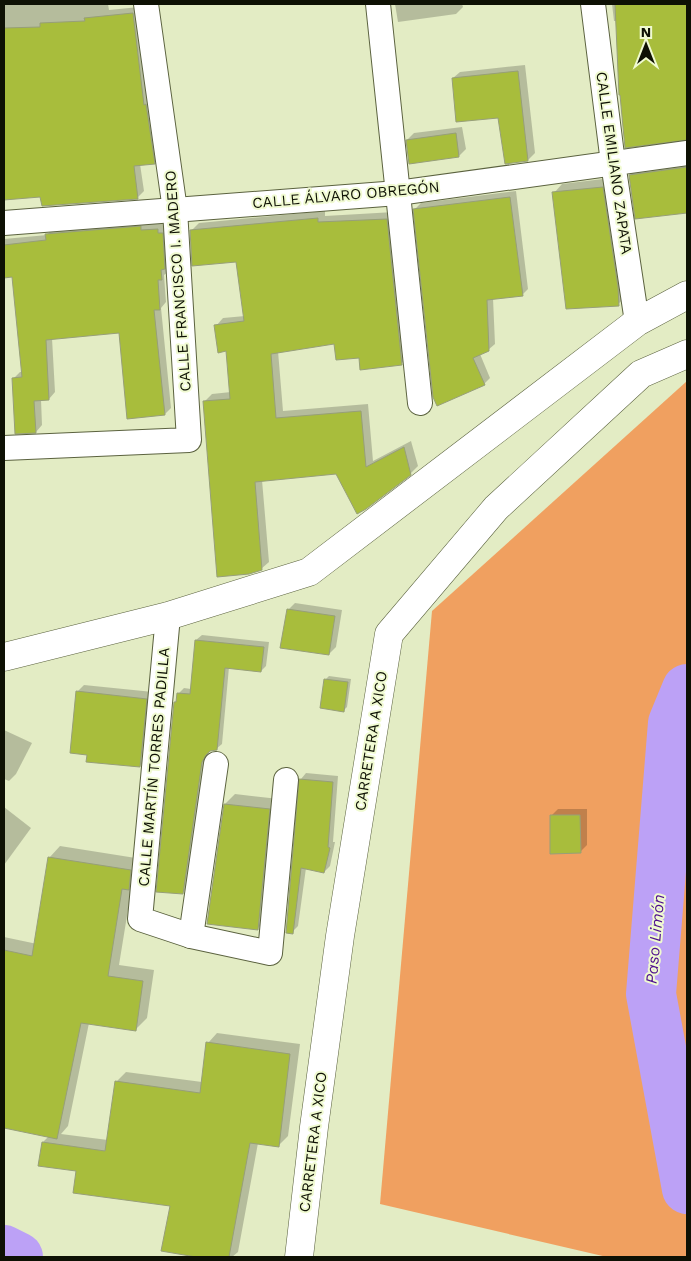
<svg xmlns="http://www.w3.org/2000/svg" width="691" height="1261" font-family="'Work Sans',sans-serif">
<style>
.green{fill:#f0a060}
.shadow{fill:#0003}
.lines{fill:none;stroke-linecap:round;stroke-linejoin:round}
.river{stroke:#bca1f6;stroke-width:50}
.building{fill:#a8bd3c;stroke:#979f79}
.street-casing{stroke:#5b623f;stroke-width:26}
.secondary-casing{stroke:#5b623f;stroke-width:29}
.street{stroke:#fff;stroke-width:24}
.secondary{stroke:#fff;stroke-width:28}
.labels{text-anchor:middle;dominant-baseline:central;stroke-width:4;stroke-linejoin:round;paint-order:stroke}
.street-label{font-size:15px;fill:#0e1104;stroke:#f0fad1}
.water-label{font-size:16px;font-style:italic;fill:#4e0f8e;stroke:#f0fad1}
</style>
<rect width="100%" height="100%" fill="#e3ecc4"/>
<path class="green" d="M687,381v876h-80l-227,-53 52,-593z"/>
<g class="shadow">
<path d="M4,4h104l1,6 30,-3 21,149 -6,6 -14,2 4,27 -7,7 -96,-3 -37,4z"/>
<path d="M395,4h67l1,3 -7,7 -58,8z"/>
<path d="M612,4h75v134h-2l-68,-117h-3z"/>
<path d="M525,65l10,88 -7,7 -22,3 -7,-47 -46,-38 7,-6z"/>
<path d="M462,127l4,22 -7,7 -52,-16 7,-7z"/>
<path d="M687,161v51l-51,5 -6,-42 7,-6z"/>
<path d="M611,178l16,118 -9,8 -64,-111 8,-9z"/>
<path d="M516,191l12,98 -6,6 -29,3 2,46 -7,6 -8,4 10,24 -6,6 -47,20 -22,-195 6,-6z"/>
<path d="M325,211v5l69,-4 15,144 -7,7 -42,-7 -25,-13 -57,8 5,60 85,-7 5,57 38,-20 7,25 -8,8 -73,-1 -75,7 7,82 -8,7 -56,-168 7,-7 19,-2 -3,-42 -12,-24 7,-8 22,-2 -8,-55 -46,-30 8,-8z"/>
<path d="M147,220l1,4 16,-1 4,49 -4,3 2,27 -5,6 10,100 -6,6 -45,-83 -68,7 3,54 -6,7h-8l1,26 -6,7 -23,-53 7,-7h3l-10,-96 -9,1v-38l43,-4 6,-7z"/>
<path d="M295,603l47,7 -6,37 -7,7 -41,-44z"/>
<path d="M202,635l67,7 -3,24 -5,5 -32,-4 -7,77 -6,5 -7,2 -2,5 -19,131 -5,5 -8,-190 3,-3v-5l6,-6 7,1 5,-49z"/>
<path d="M329,676l22,3 -4,28 -3,3 -18,-31z"/>
<path d="M84,685l69,7 -6,67 -7,7 -51,-12 -12,-62z"/>
<path d="M4,730l28,13 -16,31 -7,7 -5,-2z"/>
<path d="M306,773l32,3 -5,66h2l-5,24 -6,6 -18,-4 -8,58 -6,6 9,-153z"/>
<path d="M235,794l44,5 -11,119 -10,10 -33,-124z"/>
<path d="M4,807l27,21 -27,37z"/>
<path d="M558,809h29v36l-7,7 -29,-36z"/>
<path d="M60,846l82,13 -10,26 -13,80 35,5 -7,48 -11,11 -47,-6 -21,103 -7,8 47,6 8,-58 10,-10 76,10 6,-39 9,-10 83,11 -12,92 -10,10 -20,-3 -20,109 -6,5h-29l-40,-7 8,-45 -94,-35 -34,-28 6,-6 -45,-9v-190l38,8 7,-87z"/>
</g>
<g class="lines">
<g class="river">
<path d="M687,689l-14,34 -22,271 36,195"/>
<path d="M4,1250l14,7"/>
</g>
</g>
<g class="building">
<path d="M615,4h72v136l-62,8 -5,-53h-1z"/>
<path d="M133,13l11,92 2,-1 9,60 -21,2 4,33 -96,7 -2,-9 -36,3v-172l36,-1v-4l45,-2 -1,-3z"/>
<path d="M518,71l10,90 -23,3 -7,-46 -42,4 -4,-44z"/>
<path d="M456,133l3,24 -50,7 -3,-24z"/>
<path d="M687,167v46l-52,6 -6,-44z"/>
<path d="M603,187l15,100 1,19 -53,3 -14,-117z"/>
<path d="M510,197l13,99 -36,4 2,51 -16,7 12,27 -48,21 -4,-9 -20,-188z"/>
<path d="M318,218v4l69,-3 15,146 -42,5 -1,-12 -23,2 -2,-16 -63,10 5,64 85,-7 5,56 38,-20 7,28 -45,34 -9,5 -21,-40 -81,8 7,88 -13,4 -32,3 -14,-176 27,-2 -4,-48 -8,2 -4,-28 30,-4 -8,-59 -44,4 -2,-36z"/>
<path d="M141,226v4l17,-1v4h5l2,36 -4,1 1,10h-4l2,30h-6l11,105 -38,4 -8,-86 -73,7 3,60 -15,1 2,32 -21,1 -3,-56 10,-1 -10,-100 -8,1v-33l42,-5 -1,-6z"/>
<path d="M287,609l48,7 -6,39 -49,-7z"/>
<path d="M195,640l69,7 -3,25 -36,-4 -8,82 -7,1 -4,4 -4,7 -19,132 -27,-2 18,-190h2l1,-9 13,1z"/>
<path d="M324,679l24,3 -4,30 -24,-4z"/>
<path d="M76,691l71,8 -7,68 -54,-5 1,-7 -17,-2z"/>
<path d="M299,779l34,3 -5,65 2,1 -6,25 -23,-5 -8,66 -7,-1z"/>
<path d="M224,804l46,5 -12,121 -51,-6z"/>
<path d="M550,815h30l1,38 -31,1z"/>
<path d="M48,857l83,13 -2,20 -7,-1 -14,87 35,5 -7,50 -55,-8 -24,116 -53,-11v-178l28,6z"/>
<path d="M206,1042l84,12 -11,93 -29,-4 -21,114h-33l-35,-6 9,-45 -97,-13 3,-22 -38,-5 4,-24 63,9 10,-70 85,12z"/>
</g>
<g class="lines">
<defs>
<g id="street">
<path d="M378,4l42,399"/>
<path d="M593,4l20,159 24,159"/>
<path d="M4,223l394,-30 289,-40"/>
<path d="M4,448l185,-8 -14,-230 -29,-206"/>
<path d="M168,616l-28,303 51,17 79,17 16,-173"/>
<path d="M191,936l25,-172"/>
</g>
<g id="secondary">
<path d="M4,657l164,-41 141,-44 328,-250 50,-27"/>
<path d="M299,1257l15,-130 26,-191 49,-302 107,-126 145,-134 46,-20"/>
</g>
</defs>
<use href="#street" class="street-casing"/>
<use href="#secondary" class="secondary-casing"/>
<use href="#street" class="street"/>
<use href="#secondary" class="secondary"/>
</g>
<g class="labels">
<g class="street-label">
<text transform="translate(614 163) rotate(82)">CALLE EMILIANO ZAPATA</text>
<text transform="translate(346 195) rotate(-5)">CALLE ÁLVARO OBREGÓN</text>
<text transform="translate(178 281) rotate(-94)">CALLE FRANCISCO I. MADERO</text>
<text transform="translate(371 741) rotate(-81)">CARRETERA A XICO</text>
<text transform="translate(154 767) rotate(-85)">CALLE MARTÍN TORRES PADILLA</text>
<text transform="translate(313 1142) rotate(-83)">CARRETERA A XICO</text>
</g>
<g class="water-label">
<text transform="translate(655 939) rotate(-85)">Paso Limón</text>
</g>
</g>
<rect width="691" height="1261" fill="none" stroke="#0e1104" stroke-width="10"/>
<g transform="translate(646 45)" stroke="#f0fad1" stroke-width="4" paint-order="stroke">
<path d="M0-4L9 19L0 12L-9 19Z" fill="#0e1104"/>
<text y="-8" font-size="14" font-weight="bold" text-anchor="middle" fill="#0e1104">N</text>
</g>
</svg>
